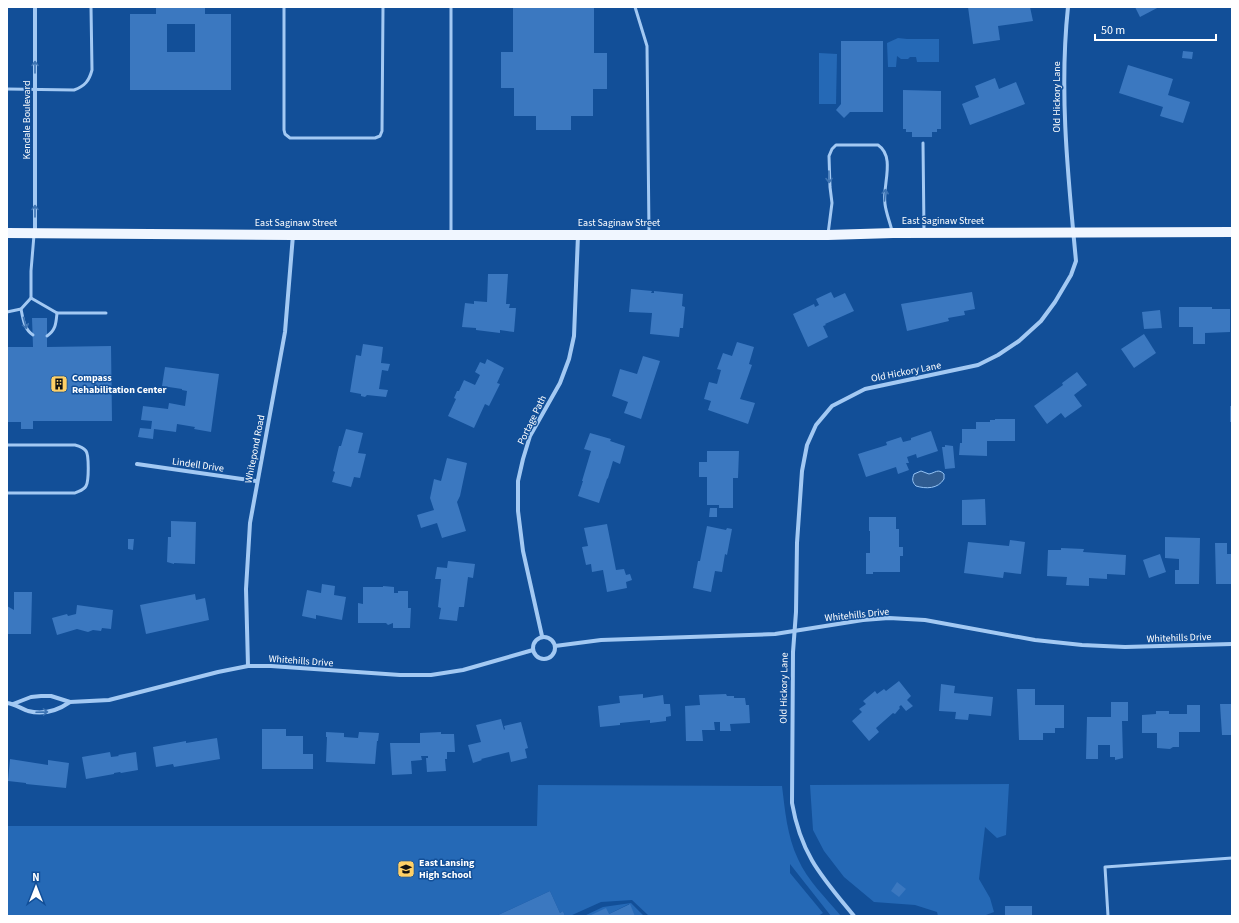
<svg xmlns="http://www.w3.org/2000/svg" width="1239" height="923" font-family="'Source Sans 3',sans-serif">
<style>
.green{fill:#2569b6}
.water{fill:#2f5c91;stroke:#95c4f6}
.building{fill:#3b78c0;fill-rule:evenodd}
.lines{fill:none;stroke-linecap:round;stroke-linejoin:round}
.lane{stroke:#a3c9f3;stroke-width:3}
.street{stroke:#a3c9f3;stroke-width:4}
.primary{stroke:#f0f6ff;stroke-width:10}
.oneway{stroke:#3e74b3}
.labels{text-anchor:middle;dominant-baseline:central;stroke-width:3;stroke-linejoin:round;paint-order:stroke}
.street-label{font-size:10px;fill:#fff;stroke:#124f98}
.poi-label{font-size:10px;font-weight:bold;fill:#fff;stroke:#124f98;text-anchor:start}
</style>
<rect width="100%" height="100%" fill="#124f98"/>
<g class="green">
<path d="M898,38l9,1h32v23h-22l-1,-5h-6l-2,2h-7l-4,-3 -1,11h-8l-1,-24z"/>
<path d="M819,53l18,1 -1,50h-17z"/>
<path d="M1009,784l-3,51 -9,3 -12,-11 -6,52 11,19 4,14 -8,3 -11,1h-37l-1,-4 -22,-7 -41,-3 -30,-25 -20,-26 -11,-21 -3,-45z"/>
<path d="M538,785l244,1c3,24 5,50 16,73 9,21 28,39 43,57h-10l-41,-52v9l33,40 -5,3h-169l-17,-16 -31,2 -31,14h-5l-2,-5 -3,2 -10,-22 -54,25h-489v-90h530z"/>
<path d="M631,903l13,13h-9l-6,-12 -20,10 -25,2 19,-9z"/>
</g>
<path class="water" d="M921,471l8,3c6,-1 9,-6 15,0v5c-6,10 -18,10 -28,7 -4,-4 -4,-7 -2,-12z"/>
<g class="building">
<path d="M156,7h49v7h26v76h-101v-76h26zM167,24h28v28h-28z"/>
<path d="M513,7h81v46h13v36h-14v27h-22v14h-35v-14h-22v-28h-13v-36h12z"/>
<path d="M968,7h62l3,14 -35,5 2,14 -27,4z"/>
<path d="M1135,7h24l-19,10z"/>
<path d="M841,41h42v71h-33l-6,6 -8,-8 5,-6z"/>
<path d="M1183,51l10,1 -1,7 -10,-1z"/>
<path d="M1128,65l45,14 -5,16 22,7 -7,21 -23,-7 3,-9 -44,-14z"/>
<path d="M995,78l4,11 17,-7 9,22 -55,21 -8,-21 17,-7 -4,-11z"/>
<path d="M903,90l38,1v38h-4v3h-5v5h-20v-5h-6v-3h-3z"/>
<path d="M488,274h20l-2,30h4l-1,4h7l-2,24 -14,-2v3l-24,-3v-2l-14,-1 3,-24 9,1v-3l13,1z"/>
<path d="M631,289l21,2 -1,2h3v-2l29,3 -1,12 3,1 -2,21h-3l-1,9 -29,-3 2,-21 -23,-1z"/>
<path d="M831,292l3,6 11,-5 9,18 -29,13 1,1 -3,1 5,11 -20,10 -15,-33 21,-10 1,3 4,-2 -3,-6z"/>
<path d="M972,292l3,17 -11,2 1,4 -17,3 1,3 -42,10 -6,-27z"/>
<path d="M1179,307h33v2h18v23l-25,1v11h-12v-17h-14z"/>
<path d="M1160,310l2,18 -18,1 -2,-17z"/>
<path d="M32,318h15v29l64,-1 1,75h-79v8h-12v-7h-14v-75h26z"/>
<path d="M1144,334l12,19 -22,15 -13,-19z"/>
<path d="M737,342l17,5 -5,17 3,1 -12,34 15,4 -7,21 -40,-14 3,-9 -7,-2 5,-17 8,2 4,-14 -4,-1 6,-16 9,3z"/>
<path d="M363,344l20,3 -2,16 9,1 -2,7 -6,-1 -3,19 9,1 -2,7 -19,-2 -2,2 -4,-1v-2l-11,-2 6,-37 5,1z"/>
<path d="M643,356l17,5 -19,58 -17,-6 4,-11 -16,-6 8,-27 17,5z"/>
<path d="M487,359l17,9 -7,15 3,1 -11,22 -4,-2 -11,24 -26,-12 8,-17 -2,-1 3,-7h2l5,-11 11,5 5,-10 -5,-3 5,-10 5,2z"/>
<path d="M165,367l54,7 -8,58 -17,-3 1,-2 -18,-3 -1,8 -22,-3 -1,10 -15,-2 2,-9 11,1 1,-8 -11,-1 2,-14 25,3 1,-6 16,3 2,-15 -5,-1v-1l-20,-3z"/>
<path d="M1077,372l10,13 -13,10 8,11 -17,12 -4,-5 -14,11 -13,-18 29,-21 -1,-2z"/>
<rect x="1230" y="406" width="2" height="16"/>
<path d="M995,419h20v22h-28v15l-28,-1 1,-12h2v-14h14v-7h14v-2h5z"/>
<path d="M346,429l17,4 -5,20 8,1 -6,24 -6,-1 -3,10 -19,-5 3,-10 -2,-1 6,-25h2z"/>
<path d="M931,431l7,20 -21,7 -1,-4 -9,3 2,6h-3l3,7 -11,4 -2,-7 -30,10 -8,-23 29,-9 -1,-3 15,-5 2,5 8,-2v-2z"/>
<path d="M590,433l21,6 -1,2 15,5 -5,18 -7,-3 -5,17 -1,1 -8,24 -21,-7 5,-15h-1l9,-30 -7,-2z"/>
<path d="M945,445l8,1 2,22 -10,1 -3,-22h3z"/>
<path d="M707,451h32l-1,27h-5v30h-14v-3h-12v-28h-8v-15h8z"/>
<path d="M447,458l20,5 -7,33 -3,6 9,29 -24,7 -5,-15 -16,5 -4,-13 17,-5 -4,-12 4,-19 7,2z"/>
<path d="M985,499l1,26h-24v-25z"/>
<path d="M710,508h7v9h-8z"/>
<path d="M869,517h27v12h3v18h4v9h-3v16h-27v2h-7v-21h4v-22h-1z"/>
<path d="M171,521l25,1 -1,42 -21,-1v1l-7,-2 1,-25h3z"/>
<path d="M607,524l9,46 8,-1 2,6 4,-1 2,6 -6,2 1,6 -20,4 -4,-22 -11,2 -1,-8 -5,1 -4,-18 6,-1 -4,-18z"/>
<path d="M707,526l19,4 1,-2 5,1 -5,26 -2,-1 -3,18 -7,-1 -4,21 -18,-4 5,-27h2z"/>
<path d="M1165,537l35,1 -1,46h-24v-14h4v-11l-14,-1z"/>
<path d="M128,539h6l-1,11 -5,-1z"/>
<path d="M1010,540l15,2 -4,32 -17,-2 -1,6 -39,-5 4,-31 41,4z"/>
<path d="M1215,543h12v11h5v30h-16z"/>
<path d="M1061,548l23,1 -1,3 43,3 -1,20 -18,-1v5l-18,-1v8l-23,-1 1,-8 -20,-1 1,-26h13z"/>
<path d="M1160,554l6,18 -17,6 -6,-18z"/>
<path d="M448,561l27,3 -2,14 -5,-1 -4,30h-5l-2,14 -18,-2 2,-11 -3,-1 3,-28h-6l2,-12 10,1z"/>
<path d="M322,584l13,2 -1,9 12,2 -4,23 -26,-5v4l-14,-3 5,-26 14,3z"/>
<path d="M383,586l11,1v6h4v-2h10v17h3l-1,20h-17v-5l-5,2 -2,-2h-28v-20l5,1v-17h20z"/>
<path d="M14,592h18l-1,42h-24v-28l7,4z"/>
<path d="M195,594l1,6 9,-2 4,22 -63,14 -6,-29z"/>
<path d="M77,605l36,5 -2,19 -9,-1 -1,3 -8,-1 -5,2 -11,-3 -20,6 -5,-17 15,-4 1,2 8,-2z"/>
<path d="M899,681l12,15 -4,4 6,6 -7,5 -5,-6 -2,2 1,1 -5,6 -2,-1 -17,15 3,4 -10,9 -17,-20 10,-9 -3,-3 7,-5 -3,-3 12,-10 2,3 7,-5 2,2z"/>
<path d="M941,684l14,2 -1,7 39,4 -2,19 -22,-2 -1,6 -13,-1 1,-7 -17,-1z"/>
<path d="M1017,689h18v16h29v23h-9v5h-12v7h-24z"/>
<path d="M643,694v4l20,-3 1,9h6l1,12 -5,1v4l-16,2v-3l-30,3v2l-20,2 -2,-21 22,-3 -1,-7z"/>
<path d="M726,694l1,2h7v2h11l1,7h3l1,18 -20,1 1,7h-11v-9h-6l1,8h-13l1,11h-17l-1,-35 15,-1 -1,-10z"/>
<path d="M1111,702h17v19h-6l1,37 -8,2v-3h-5v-12h-12v14h-12l1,-42h24z"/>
<path d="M1220,704h12v31h-10z"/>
<path d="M1187,705h13v27h-21v15h-6l-3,2 -13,-1v-15h-15v-18l14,-1v-3h13v3h18z"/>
<path d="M501,719l3,11 1,-1 -1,-3 17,-4 7,26 -3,1 2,9 -16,4 -2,-10 -28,7 1,1 -9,3 -5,-18 13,-3 -5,-17z"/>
<path d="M262,729h24v7h17v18h10v15h-51z"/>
<path d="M326,732l18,1v4l14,1 1,-6 20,1 -1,8h-1l-2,23 -49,-2 1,-25h-1z"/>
<path d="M441,732v2h13l1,18h-8v7h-2l1,12 -19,1 -1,-14h2v-2h-7l1,4 -11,1 1,13 -20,1 -2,-32h30v-10z"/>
<path d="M217,738l3,21 -46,8 -1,-3 -17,3 -3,-20 33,-6v2z"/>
<path d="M110,752l1,5 8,-1 -1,-1 18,-3 2,18 -17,3 -1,-1 -6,1v1l-28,5 -4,-22z"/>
<path d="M10,759l38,6v-5l21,3 -3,25 -40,-4v-1l-18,-2z"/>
<path d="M897,882l9,7 -7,8 -8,-6z"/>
<path d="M550,891l10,22 3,-2 2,5h-69z"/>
<path d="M630,904l5,12h-46l17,-8 3,6z"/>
<rect x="1005" y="906" width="27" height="10"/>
</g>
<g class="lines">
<g class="lane">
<path d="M284,7v123l1,4 5,4h85l5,-2 2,-5 1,-124"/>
<path d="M451,7v226"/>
<path d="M635,7l12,39 2,187"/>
<path d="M7,89l67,1c11,-4 15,-9 18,-20l-1,-63"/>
<path d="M923,143l1,88"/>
<path d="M828,234l4,-31 -2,-16 -1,-31 3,-7 4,-4h42c18,12 4,41 7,59 1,9 5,18 7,27"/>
<path d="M31,298l26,15h49"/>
<path d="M21,309c2,10 3,20 12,26"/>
<path d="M7,312l14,-3 10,-11v-27l3,-36"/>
<path d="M47,336c9,-6 9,-13 10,-23"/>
<path d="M7,445h68c4,1 8,2 11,6 3,4 3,30 0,35 -2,4 -7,5 -11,7h-68"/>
<path d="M1108,916l-3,-49 127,-9"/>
</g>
<g class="street">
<path d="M35,7v226"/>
<path d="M137,464l119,17"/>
<path d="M542,636l-19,-85 -5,-40v-30l5,-22 7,-23 30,-53 9,-24 5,-23 4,-101"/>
<circle cx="544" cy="648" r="11"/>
<path d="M555,646l46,-6 174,-6 88,-14 26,-2 36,2 110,20 47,5 43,2 107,-3"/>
<path d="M248,666l-2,-77 4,-66 35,-191 8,-97"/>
<path d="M7,703c8,1 13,5 21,8 15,4 29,0 42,-9"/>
<path d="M13,704l18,-7 10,-1h10l19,6 39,-2 109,-28 30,-6h23l129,9h31l32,-5 70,-20"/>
<path d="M854,916c-32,-39 -53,-61 -62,-113l1,-151 3,-40 1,-69 5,-72 5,-26 9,-20 16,-19 33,-17 113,-24 20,-10 21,-14 22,-20 14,-19 16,-27 5,-14c-8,-85 -17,-169 -8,-254"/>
</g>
<path class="primary" d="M7,233l286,2h535l65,-2 339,-1"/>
</g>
<defs><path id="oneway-shaft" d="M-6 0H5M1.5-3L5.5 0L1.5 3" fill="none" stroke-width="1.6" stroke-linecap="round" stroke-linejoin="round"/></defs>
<g class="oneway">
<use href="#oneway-shaft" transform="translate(35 67) rotate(-90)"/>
<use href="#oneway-shaft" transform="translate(829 177) rotate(89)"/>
<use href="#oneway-shaft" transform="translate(885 195) rotate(-85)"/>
<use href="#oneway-shaft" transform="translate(35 211) rotate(-90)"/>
<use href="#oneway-shaft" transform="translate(25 323) rotate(75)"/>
<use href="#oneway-shaft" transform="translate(42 712) rotate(-2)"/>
</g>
<defs>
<symbol id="building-square" viewBox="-11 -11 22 22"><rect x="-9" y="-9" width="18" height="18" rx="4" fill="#ffd066" stroke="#124f98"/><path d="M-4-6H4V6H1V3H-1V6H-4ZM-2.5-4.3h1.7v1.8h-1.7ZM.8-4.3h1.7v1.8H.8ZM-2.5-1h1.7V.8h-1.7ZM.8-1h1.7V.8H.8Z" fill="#111"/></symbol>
<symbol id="school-square" viewBox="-11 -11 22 22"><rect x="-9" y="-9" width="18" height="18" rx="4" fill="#ffd066" stroke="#124f98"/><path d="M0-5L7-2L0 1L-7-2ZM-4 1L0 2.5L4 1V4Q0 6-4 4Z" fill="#111"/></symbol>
</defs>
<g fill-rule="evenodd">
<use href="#building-square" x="49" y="374" width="20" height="20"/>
<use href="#school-square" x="396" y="859" width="20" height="20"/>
</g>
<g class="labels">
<g class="street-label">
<text transform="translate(1057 97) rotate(-90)">Old Hickory Lane</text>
<text transform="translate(27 120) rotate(-90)">Kendale Boulevard</text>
<text x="943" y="221">East Saginaw Street</text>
<text x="296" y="223">East Saginaw Street</text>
<text x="619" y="223">East Saginaw Street</text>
<text transform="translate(906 372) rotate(-11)">Old Hickory Lane</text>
<text transform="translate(532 420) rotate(-64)">Portage Path</text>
<text transform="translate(255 449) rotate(-79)">Whitepond Road</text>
<text transform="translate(198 465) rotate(8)">Lindell Drive</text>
<text transform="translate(857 615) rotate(-6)">Whitehills Drive</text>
<text transform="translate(1179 638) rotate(-2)">Whitehills Drive</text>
<text transform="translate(301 661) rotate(4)">Whitehills Drive</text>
<text transform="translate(784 688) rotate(-89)">Old Hickory Lane</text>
</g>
<g class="poi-label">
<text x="72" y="378">Compass<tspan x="72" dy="12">Rehabilitation Center</tspan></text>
<text x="419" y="863">East Lansing<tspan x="419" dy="12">High School</tspan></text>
</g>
</g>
<rect width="1239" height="923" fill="none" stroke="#ffffff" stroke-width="16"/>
<g transform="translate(36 887)" stroke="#124f98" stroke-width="3" paint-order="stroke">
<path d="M0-3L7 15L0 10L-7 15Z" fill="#ffffff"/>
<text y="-6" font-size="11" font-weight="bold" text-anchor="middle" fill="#ffffff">N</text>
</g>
<path d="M1095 34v6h121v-6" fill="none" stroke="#ffffff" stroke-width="2"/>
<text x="1101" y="34" font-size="12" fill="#ffffff" stroke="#124f98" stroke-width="3" paint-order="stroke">50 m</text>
</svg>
